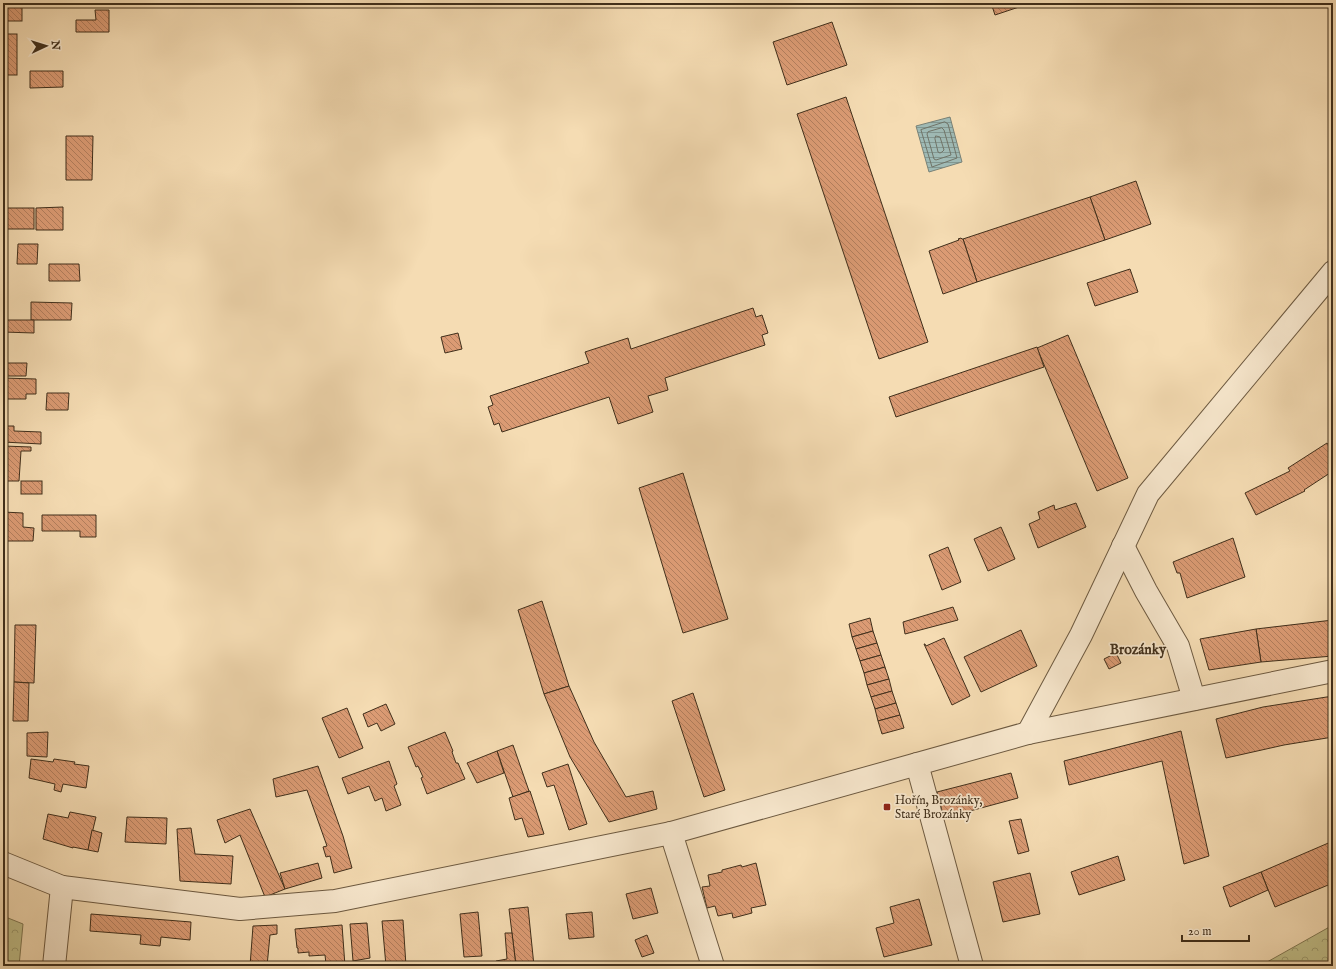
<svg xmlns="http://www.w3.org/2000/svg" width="1336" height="969" font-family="'IM FELL English',serif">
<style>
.forest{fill:url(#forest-crowns);stroke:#807752}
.water{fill:url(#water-rules);stroke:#798277}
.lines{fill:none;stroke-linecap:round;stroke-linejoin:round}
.shore{stroke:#707468;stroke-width:1}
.stream{stroke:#798277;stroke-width:7}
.building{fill:url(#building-back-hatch);stroke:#402f1b}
.minor-casing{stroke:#6d5a41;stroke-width:24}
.tertiary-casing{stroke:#6d5a41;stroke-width:24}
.minor{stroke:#f8e8ce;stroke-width:22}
.tertiary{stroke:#f8e8ce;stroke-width:22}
.poi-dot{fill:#8f2418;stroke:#f8e8ce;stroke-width:1.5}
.labels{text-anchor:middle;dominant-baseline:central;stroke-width:3.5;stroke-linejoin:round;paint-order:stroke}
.poi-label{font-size:12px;fill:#402f1b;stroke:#f8e8ce;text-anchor:start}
.quarter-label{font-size:14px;font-weight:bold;fill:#402f1b;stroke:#f8e8ce}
</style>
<defs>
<pattern id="forest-crowns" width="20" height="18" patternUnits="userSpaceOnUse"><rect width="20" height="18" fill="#c1bf89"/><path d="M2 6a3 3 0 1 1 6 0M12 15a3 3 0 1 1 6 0" fill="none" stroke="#9e9c6f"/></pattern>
<pattern id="water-rules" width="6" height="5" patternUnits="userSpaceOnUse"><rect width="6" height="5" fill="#9fbab5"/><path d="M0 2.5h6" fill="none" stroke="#839892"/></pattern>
<pattern id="building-back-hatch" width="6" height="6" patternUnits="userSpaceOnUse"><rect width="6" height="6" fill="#db9b74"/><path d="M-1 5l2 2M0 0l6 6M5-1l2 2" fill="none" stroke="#b37f5e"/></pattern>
</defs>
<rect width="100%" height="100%" fill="#f5dcb3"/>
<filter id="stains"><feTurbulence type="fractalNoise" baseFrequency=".005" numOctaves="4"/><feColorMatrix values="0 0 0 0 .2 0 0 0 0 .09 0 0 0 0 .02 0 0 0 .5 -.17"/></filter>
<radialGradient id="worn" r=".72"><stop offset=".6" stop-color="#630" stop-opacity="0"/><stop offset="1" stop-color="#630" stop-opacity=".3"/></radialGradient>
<g class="forest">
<path d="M3,916l20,8 -4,42h-16z"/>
<path d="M1333,925v41h-73z"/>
</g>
<path class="water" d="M950,117l12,45 -33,10 -13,-46z"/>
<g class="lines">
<g class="shore">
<path d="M945,122l3,2 9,34 -25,9 -11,-37z"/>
<path d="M942,128l2,2 7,25 -15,5 -2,-1 -7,-25 1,-2z"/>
<path d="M936,136l4,1 4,13 -2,2 -2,1 -2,-1 -3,-13z"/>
</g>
<path class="stream" d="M3,964l10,2"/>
</g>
<g class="building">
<rect x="3" y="3" width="19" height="18"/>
<path d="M991,3h40l-36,12z"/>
<path d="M95,10h14v22h-33v-12h20z"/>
<path d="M832,22l15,43 -60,20 -14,-43z"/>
<rect x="3" y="34" width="14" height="41"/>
<path d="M30,71h33v16l-33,1z"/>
<path d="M846,97l82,245 -49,17 -82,-245z"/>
<path d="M66,136h27l-1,44h-26z"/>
<path d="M1136,181l15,43 -46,16 -15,-43z"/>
<path d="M1090,197l15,43 -128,42 -14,-43z"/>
<path d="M63,207v23h-27v-22z"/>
<rect x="3" y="208" width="31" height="21"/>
<path d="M961,238l1,1h1l14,43 -34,12 -14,-43 30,-11 -1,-1z"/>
<path d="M18,244h20l-1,20h-20z"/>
<path d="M49,264h30l1,17h-31z"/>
<path d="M1130,269l8,23 -43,14 -8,-23z"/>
<path d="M31,302l41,1 -1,17h-40z"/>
<path d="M753,308l3,9 6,-2 6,18 -6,2 3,10 -100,33 3,12 -20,6 5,16 -35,12 -9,-27 -107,35 -3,-9 -5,2 -6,-18 5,-2 -3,-9 99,-33 -4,-11 43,-14 3,11z"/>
<path d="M3,320h31v13l-31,-1z"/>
<path d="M458,333l4,16 -17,4 -4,-16z"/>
<path d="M1068,335l60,143 -31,13 -60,-143z"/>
<path d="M1037,347l7,20 -148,50 -7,-20z"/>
<path d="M3,363h24l-1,13h-23z"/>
<path d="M3,378l33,1v15h-10v5h-19l-1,8h-3z"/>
<path d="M47,393h22l-1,17h-22z"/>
<path d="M3,417h4v9h7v5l27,1v12l-38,-2z"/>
<path d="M1327,443l2,3 4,-2v27l-29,19 1,1 -49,24 -11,-22 45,-22 -2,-3z"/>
<path d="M3,446l28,1v4h-10l-2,30h-16z"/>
<path d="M683,473l45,146 -45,14 -44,-145z"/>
<rect x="21" y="481" width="21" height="13"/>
<path d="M1076,503l10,24 -48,21 -9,-24 11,-5 -2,-7 16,-7 1,5z"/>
<path d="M3,512l20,1v14l11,1 -1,13h-30z"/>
<path d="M42,515h54v22h-16v-6h-38z"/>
<path d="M1001,527l14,32 -27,12 -14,-32z"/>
<path d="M1233,538l12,39 -58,21 -7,-25h-3l-4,-11z"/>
<path d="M948,547l13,35 -19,8 -13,-35z"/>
<path d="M542,601l27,85 -25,8 -26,-84z"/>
<path d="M953,607l5,13 -53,14 -2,-12z"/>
<path d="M870,618l3,13 -21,6 -3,-13z"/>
<path d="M1333,620v36l-72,6 -5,-33z"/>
<path d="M15,625h21l-2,58 -20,-1z"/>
<path d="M1256,629l5,33 -52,8 -9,-31z"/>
<path d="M1021,630l16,36 -56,26 -17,-35z"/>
<path d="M873,631l4,12 -21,6 -4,-12z"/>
<path d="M944,638l26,58 -18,9 -28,-61h1l1,2z"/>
<path d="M877,643l4,12 -21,6 -4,-12z"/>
<path d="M1116,653l5,10 -12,6 -5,-10z"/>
<path d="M881,655l4,12 -21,6 -4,-12z"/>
<path d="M885,667l4,12 -22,6 -3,-12z"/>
<path d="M889,679l3,12 -21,6 -4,-12z"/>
<path d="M14,682l15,1 -1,38h-15z"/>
<path d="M569,686l25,56 32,55 27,-6 4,18 -48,13 -39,-65 -26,-63z"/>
<path d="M892,691l4,12 -21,6 -4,-12z"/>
<path d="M693,693l32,97 -21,7 -32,-96z"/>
<path d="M1333,696v41l-49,8 -58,13 -10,-39 47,-12z"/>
<path d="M896,703l4,12 -22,6 -3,-12z"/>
<path d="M386,704l9,20 -14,7 -4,-8 -9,4 -5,-13z"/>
<path d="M347,708l16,40 -24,10 -17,-40z"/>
<path d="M900,715l4,13 -22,6 -4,-13z"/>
<path d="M1181,731l28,125 -25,8 -22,-103 -93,24 -5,-24z"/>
<path d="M48,732l-1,25 -20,-1v-23z"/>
<path d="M445,732l8,19 -1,1 4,11h2l7,16 -38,15 -6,-16 2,-1 -5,-11 -2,1 -8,-20z"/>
<path d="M513,745l16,46 -16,6 -16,-46z"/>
<path d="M497,751l7,22 -27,10 -10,-20z"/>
<path d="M31,759l22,3 1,-3 21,3 -1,2 15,2 -3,22 -23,-4 -2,8 -7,-2 1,-6 -26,-6z"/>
<path d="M389,761l8,23 -3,2 7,19 -15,6 -4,-13 -7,3 -6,-15 -21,8 -6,-16z"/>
<path d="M568,764l19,60 -18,6 -15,-45 -7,2 -5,-14z"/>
<path d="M318,766l25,70 9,32 -18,5 -4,-17 -4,1 -3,-10 4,-1 -20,-56 -31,7 -3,-18z"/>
<path d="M1011,773l7,25 -74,20 -7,-26z"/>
<path d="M530,791l14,43 -16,3 -6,-19 -7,2 -6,-22z"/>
<path d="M250,809l35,80 -20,8 -25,-62 -15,8 -8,-23z"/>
<path d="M70,812l26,5 -8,33 -15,-3v1l-30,-9 5,-25 20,4z"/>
<path d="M127,817l40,1 -1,26 -41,-2z"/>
<path d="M1021,819l8,32 -11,3 -9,-33z"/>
<path d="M191,828l4,26 38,2 -2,28 -51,-3 -3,-52z"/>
<path d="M92,830l10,3 -4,19 -10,-2z"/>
<path d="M1333,841v42l-58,24 -14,-35z"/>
<path d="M1118,856l7,24 -46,15 -8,-23z"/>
<path d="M318,863l4,15 -37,11 -5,-16z"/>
<path d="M756,863l10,42 -15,3 1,5 -19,5 -1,-5 -14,3 -3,-10 -8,2 -5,-21 8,-1 -2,-11 14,-3v-2l19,-5 1,2z"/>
<path d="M1261,872l7,18 -38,17 -7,-20z"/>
<path d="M1030,873l10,41 -37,8 -10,-40z"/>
<path d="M651,888l7,25 -25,6 -7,-25z"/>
<path d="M919,899l13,46 -48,12 -8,-29 18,-5 -4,-16z"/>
<path d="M528,907l6,59h-18l-7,-57z"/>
<path d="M478,912l4,44 -18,1 -4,-43z"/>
<path d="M592,912l2,25 -25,2 -3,-25z"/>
<path d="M91,914l100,8 -1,18 -29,-3 -1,9 -20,-2 1,-9 -51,-4z"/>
<path d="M403,920l3,46h-20l-4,-45z"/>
<path d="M367,923l3,35 -17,3 -3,-37z"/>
<path d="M277,925v9l-7,1 -3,31h-17l3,-40z"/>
<path d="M342,925l3,41h-24v-1l5,-1 -1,-9 -16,1v-4l-11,1v-5h-1l-2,-19z"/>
<path d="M505,933h7l4,33h-20v-5l11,-2z"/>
<path d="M647,935l7,18 -12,4 -7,-17z"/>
</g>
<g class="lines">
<defs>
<g id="minor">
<path d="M1123,546l23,45 32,55 16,53"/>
<path d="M1028,733l53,-98 67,-141 185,-222"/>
<path d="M917,764l55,202"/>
<path d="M671,833l42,133"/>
<path d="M62,887l178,22 95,-8 336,-68 357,-100 305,-62"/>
</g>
<path id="tertiary" d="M3,863l59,24 -8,79"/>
</defs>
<use href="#minor" class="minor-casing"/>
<use href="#tertiary" class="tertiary-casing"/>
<use href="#minor" class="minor"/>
<use href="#tertiary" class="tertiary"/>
</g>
<rect class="poi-dot" x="883" y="803" width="8" height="8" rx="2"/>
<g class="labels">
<g class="poi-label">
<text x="895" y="800">Hořín, Brozánky,<tspan x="895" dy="14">Staré Brozánky</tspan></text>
</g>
<g class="quarter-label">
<text x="1138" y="650">Brozánky</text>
</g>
</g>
<rect width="1336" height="969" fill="none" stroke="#f5dcb3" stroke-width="16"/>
<rect x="4" y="4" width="1328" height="961" fill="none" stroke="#402f1b" stroke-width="2"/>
<rect x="8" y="8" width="1320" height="953" fill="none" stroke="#402f1b"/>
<g transform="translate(46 46) rotate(86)" stroke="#f8e8ce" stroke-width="3" paint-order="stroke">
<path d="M0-3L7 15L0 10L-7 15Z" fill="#402f1b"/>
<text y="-6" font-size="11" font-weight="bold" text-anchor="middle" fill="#402f1b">N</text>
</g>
<path d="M1182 935v6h67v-6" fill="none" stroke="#402f1b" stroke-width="2"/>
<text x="1188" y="935" font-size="12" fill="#402f1b" stroke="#f8e8ce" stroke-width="3" paint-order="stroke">20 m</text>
<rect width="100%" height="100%" filter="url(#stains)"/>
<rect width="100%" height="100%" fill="url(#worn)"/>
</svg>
